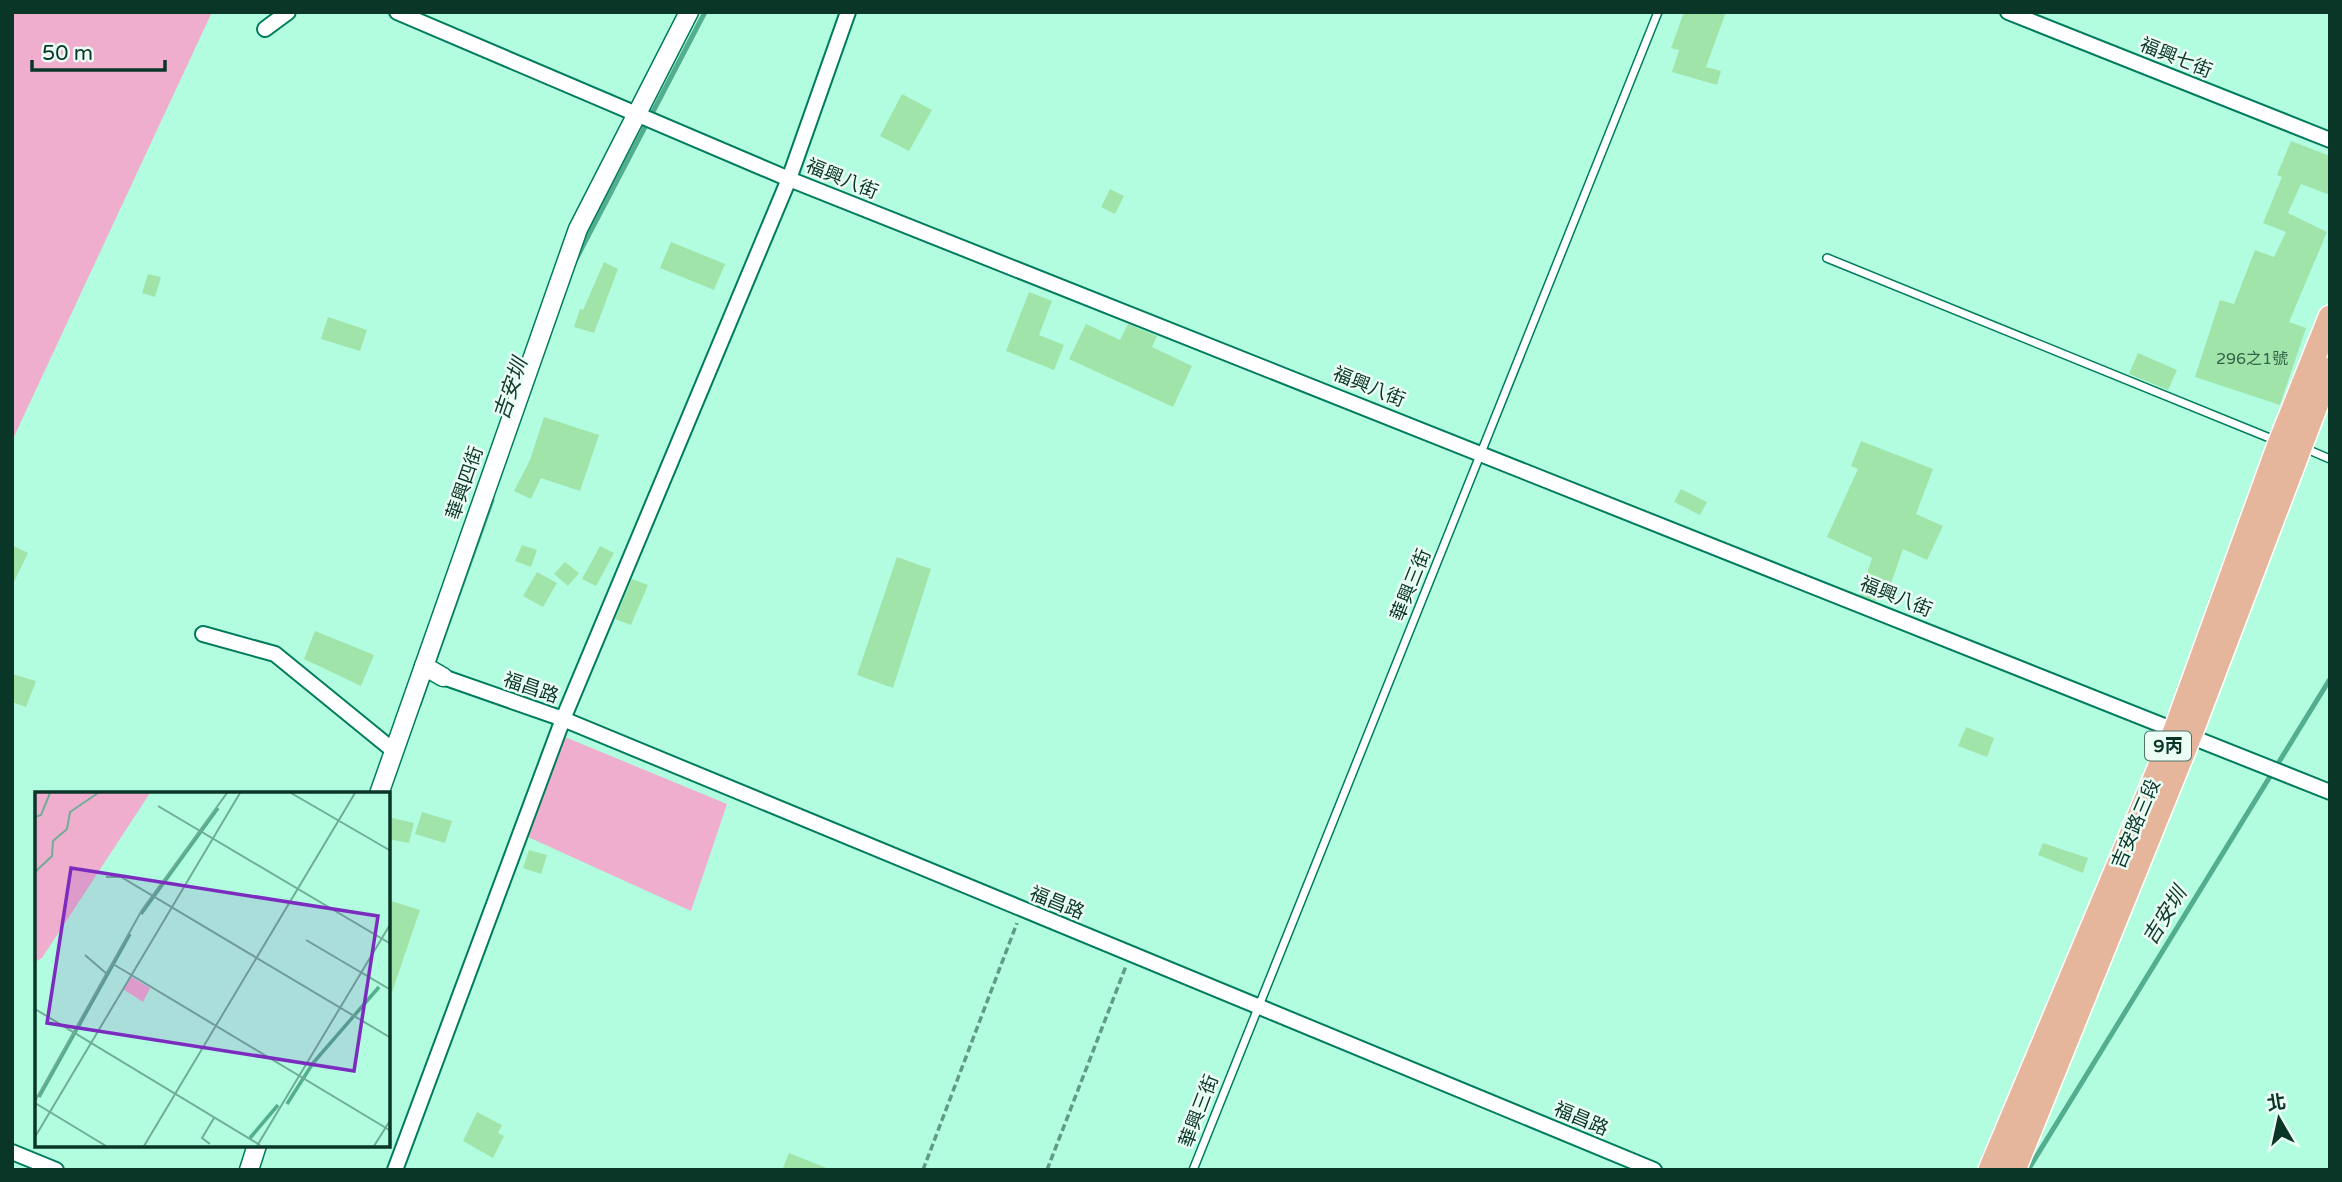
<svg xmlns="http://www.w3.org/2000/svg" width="2342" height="1182" font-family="'Varela Round','Noto Sans TC',sans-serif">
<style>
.green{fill:#efaece}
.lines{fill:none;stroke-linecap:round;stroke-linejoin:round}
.stream{stroke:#52ae8f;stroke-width:5}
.building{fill:#a1e4aa}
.service-casing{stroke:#007c5d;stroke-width:10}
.minor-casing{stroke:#007c5d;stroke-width:18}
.tertiary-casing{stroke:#007c5d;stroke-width:21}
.primary-casing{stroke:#fff;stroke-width:26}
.path{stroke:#5f9b85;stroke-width:3.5;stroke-dasharray:7 3.5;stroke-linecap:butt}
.service{stroke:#fff;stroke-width:7}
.minor{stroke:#fff;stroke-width:14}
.tertiary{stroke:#fff;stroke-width:18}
.primary{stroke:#e6b69c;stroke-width:23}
.labels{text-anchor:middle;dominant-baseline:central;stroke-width:5;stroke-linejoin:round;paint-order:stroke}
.number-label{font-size:16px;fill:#306248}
.shield{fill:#ebfdf5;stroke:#4e7266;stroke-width:2}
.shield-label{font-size:18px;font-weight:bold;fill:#0a3628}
.street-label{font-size:19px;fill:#0a3628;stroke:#ebfdf5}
.water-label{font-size:21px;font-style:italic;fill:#113a2d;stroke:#ebfdf5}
.inset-river{fill:none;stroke:#52ae8f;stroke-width:3.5}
.inset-road{fill:none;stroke:#6fad96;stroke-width:2}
.view{fill:#7b2cbf;fill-opacity:0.15;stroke:#7b2cbf;stroke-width:3.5}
.inset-edge{fill:none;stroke:#0a3628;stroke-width:3.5}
</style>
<rect width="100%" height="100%" fill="#b2fde0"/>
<g class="green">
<path d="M12,12h200l-200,429z"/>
<path d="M565,737l162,67 -36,107 -163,-74z"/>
</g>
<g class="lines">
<g class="stream">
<path d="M574,263l131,-251"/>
<path d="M419,705l73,-205"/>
<path d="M2028,1170l302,-491"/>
</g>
</g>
<g class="building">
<path d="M1684,12h42l-20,55 15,4 -4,14 -45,-13 7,-22 -8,-2z"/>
<path d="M902,94l30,16 -23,41 -29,-15z"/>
<path d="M2291,141l39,15v39l-29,-11 -13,29 39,19 -38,90 17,6 -26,77 -85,-28 25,-77 14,4 21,-54 19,7 12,-25 -23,-9 19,-46 -5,-2z"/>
<path d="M1110,189l14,7 -9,18 -14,-7z"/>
<path d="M671,242l54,22 -11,26 -54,-22z"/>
<path d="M604,262l14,7 -24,64 -20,-6 6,-18 3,1z"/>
<path d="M148,274l13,3 -6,20 -13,-4z"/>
<path d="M1029,292l23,9 -13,34 25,10 -10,25 -48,-19z"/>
<path d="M328,317l39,13 -7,21 -39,-12z"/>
<path d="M1086,324l34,16 8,-16 29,12 -5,11 40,19 -19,41 -104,-48z"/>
<path d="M2138,353l39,17 -9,20 -39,-16z"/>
<path d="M544,417l55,18 -19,56 -39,-13 -10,21 -17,-8 16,-31z"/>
<path d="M1861,441l72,28 -17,45 27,12 -16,34 -24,-11 -16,46 -8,-2 -3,8 -16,-6 12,-37 -45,-21 31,-68 -7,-3z"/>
<path d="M1681,489l26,13 -7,13 -26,-13z"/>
<path d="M12,545l16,8 -16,33z"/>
<path d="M522,545l15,5 -6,17 -16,-6z"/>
<path d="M600,546l14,7 -18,33 -14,-7z"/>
<path d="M897,557l34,12 -38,119 -36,-13z"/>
<path d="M565,562l14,11 -11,13 -14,-12z"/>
<path d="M537,572l20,11 -14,24 -20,-11z"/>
<path d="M632,579l16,6 -17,40 -16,-6z"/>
<path d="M315,631l59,24 -13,31 -57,-27z"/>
<path d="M12,674l24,7 -10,26 -14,-5z"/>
<path d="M1966,727l28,11 -7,19 -29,-11z"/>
<path d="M422,812l30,9 -7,22 -30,-9z"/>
<path d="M388,817l26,6 -5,20 -21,-4z"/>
<path d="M2043,843l45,15 -5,15 -45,-18z"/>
<path d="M529,850l18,5 -6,19 -18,-6z"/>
<path d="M388,900l32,10 -29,85h-3z"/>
<path d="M477,1112l25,13 -4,8 6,3 -11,22 -30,-17z"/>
<path d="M789,1153l40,16v1h-47z"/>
</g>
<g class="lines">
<defs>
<g id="service">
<path d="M1827,258l450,183"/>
<path d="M2302,447l28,12"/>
<path d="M1193,1170l465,-1158"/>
</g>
<g id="minor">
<path d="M397,12l392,167 1541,613"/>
<path d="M2008,12l322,128"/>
<path d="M265,29l23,-17"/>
<path d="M203,634l72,20 119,97"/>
<path d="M443,677l120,42 1091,451"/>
<path d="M12,1152l44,18"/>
<path d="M395,1170l168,-451 226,-540 59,-167"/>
</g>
<g id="tertiary">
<path d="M424,666l19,11"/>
<path d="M379,794l199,-565 111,-217"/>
<path d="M249,1170l8,-25"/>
</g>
<g id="primary">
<path d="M1990,1170l186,-442 104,-286 50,-125"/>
<path d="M2014,1170l176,-434 140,-367"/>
</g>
</defs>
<use href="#service" class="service-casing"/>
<use href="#minor" class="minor-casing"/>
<use href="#tertiary" class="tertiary-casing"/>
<use href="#primary" class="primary-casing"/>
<g class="path">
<path d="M923,1170l94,-247"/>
<path d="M1047,1170l79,-204"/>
</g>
<use href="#service" class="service"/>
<use href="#minor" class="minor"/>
<use href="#tertiary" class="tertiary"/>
<use href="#primary" class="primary"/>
</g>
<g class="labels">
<g class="number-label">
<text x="2252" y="359">296之1號</text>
</g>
<rect class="shield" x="2145" y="731.5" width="46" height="29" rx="5"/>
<g class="shield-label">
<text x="2168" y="746">9丙</text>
</g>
<g class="street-label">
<text transform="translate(2176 58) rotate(22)">福興七街</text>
<text transform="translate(842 179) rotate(22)">福興八街</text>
<text transform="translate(1369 387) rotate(22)">福興八街</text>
<text transform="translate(465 483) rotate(-71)">華興四街</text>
<text transform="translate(1411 585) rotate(-68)">華興三街</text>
<text transform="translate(1896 597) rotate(22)">福興八街</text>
<text transform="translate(531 688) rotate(19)">福昌路</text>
<text transform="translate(2136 824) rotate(-67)">吉安路三段</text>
<text transform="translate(1057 903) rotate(22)">福昌路</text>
<text transform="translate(1199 1111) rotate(-69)">華興三街</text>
<text transform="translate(1581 1119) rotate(23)">福昌路</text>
</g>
<g class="water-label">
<text transform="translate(511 389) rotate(-71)">吉安圳</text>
<text transform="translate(2165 916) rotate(-58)">吉安圳</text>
</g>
</g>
<g transform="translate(35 792)">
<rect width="355" height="355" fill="#b2fde0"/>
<path d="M0,1h115l-108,165 -7,4zM95,184l20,12 -7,14 -20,-13z" fill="#efaece"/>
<path class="inset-river" d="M106,122l77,-106M4,305l91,-163M252,312l26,-41 66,-76M215,346l28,-33"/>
<path class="inset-road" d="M256,1l100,58M123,14l233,138M0,25l6,-2 9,-22M0,80l17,-16 1,-15 14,-12 3,-17 28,-19M71,85h15l270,161M271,148l85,50M50,163l22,19M78,172l278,167M0,217l225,136M0,309l107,-191 85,-117M0,311l71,43M0,345l205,-344M175,352l-8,-6 12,-20M109,354l211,-353M222,354l134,-223M339,354l17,-27"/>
<path class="view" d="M36,76l307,48 -24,155 -307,-48z"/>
<rect width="355" height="355" class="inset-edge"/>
</g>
<rect width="2342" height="1182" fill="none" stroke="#0a3628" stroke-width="28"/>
<g transform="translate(2279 1119) rotate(351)" stroke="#ebfdf5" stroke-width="5" paint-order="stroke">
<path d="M0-5L12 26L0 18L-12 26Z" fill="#0a3628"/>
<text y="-10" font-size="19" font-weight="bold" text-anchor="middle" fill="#0a3628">北</text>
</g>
<path d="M32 60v10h133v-10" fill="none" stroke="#0a3628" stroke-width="3.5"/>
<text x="42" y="60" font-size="21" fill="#0a3628" stroke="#ebfdf5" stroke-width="5" paint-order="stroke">50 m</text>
</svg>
